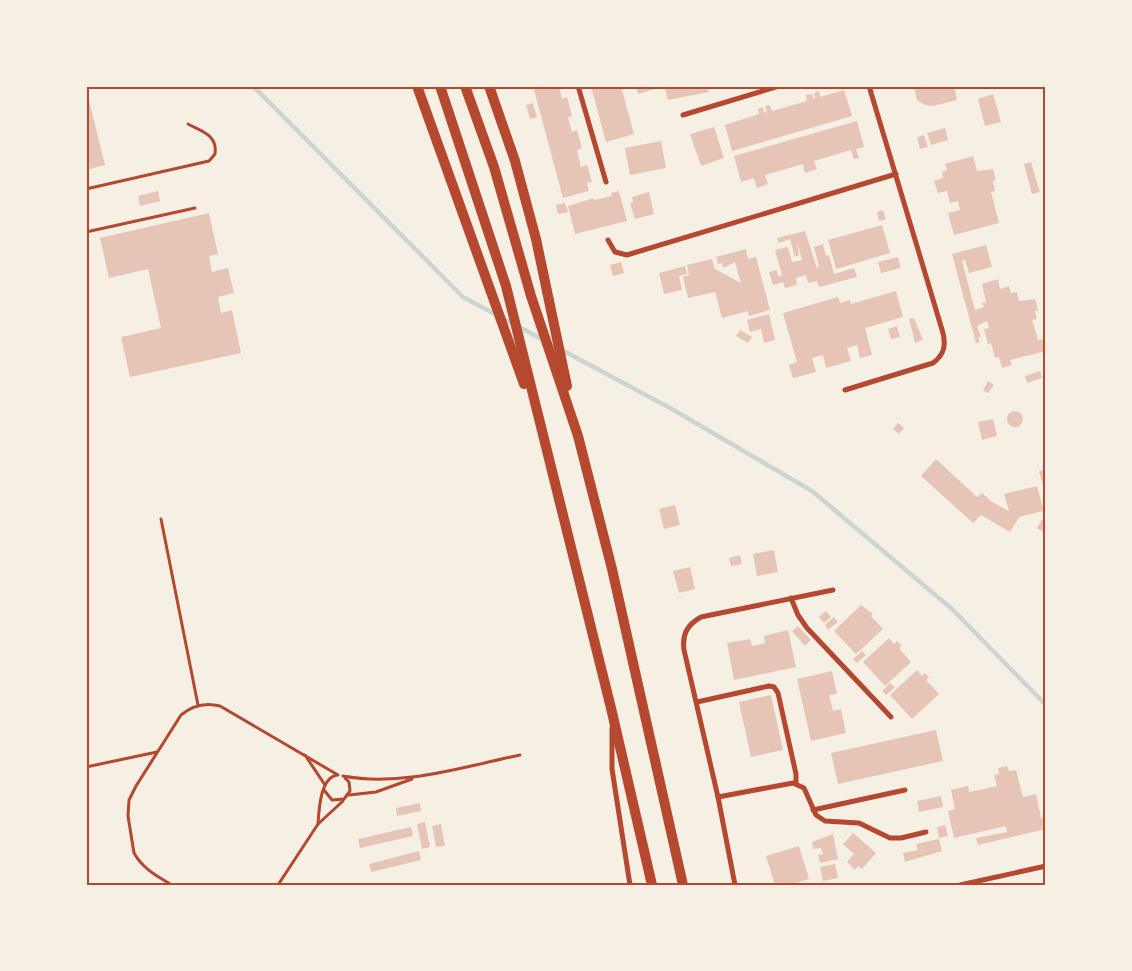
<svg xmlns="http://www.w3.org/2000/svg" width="1132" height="971" font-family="'Golos Text',sans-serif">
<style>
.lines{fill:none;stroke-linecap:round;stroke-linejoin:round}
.stream{stroke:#c9d6d2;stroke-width:4.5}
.building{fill:#e6c5b7}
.service{stroke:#b5482f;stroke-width:3}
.minor{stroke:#b5482f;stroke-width:5}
.primary{stroke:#b5482f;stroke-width:10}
.neatline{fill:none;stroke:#b5482f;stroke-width:2}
</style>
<rect width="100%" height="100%" fill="#f6efe4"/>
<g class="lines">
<path class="stream" d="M253,86l210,211 207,111 142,83 140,118 94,96"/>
</g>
<g class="building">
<path d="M533,86h26l3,13 5,-2 5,19 -4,1 4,15 5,-2 5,18 -5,2 4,17 6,-2 5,17 -5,1 2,8 -26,7z"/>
<path d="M591,86h30l13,48 -28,8z"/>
<path d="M636,86h18l1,3 -17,5z"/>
<path d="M671,86h36l2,6 -41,8 -3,-12z"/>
<path d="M914,86h40l3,14 -24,6 -8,-1 -8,-5z"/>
<path d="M86,88l19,77 -19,5z"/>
<path d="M844,90l8,26 -120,35 -7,-26 34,-11 -1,-5 5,-2 1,6 3,-1 -2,-6 5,-1 2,6 35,-10 -1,-6 6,-1 1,5 2,-1 -1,-5 5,-2 1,6z"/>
<path d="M993,94l8,28 -16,4 -7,-27z"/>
<path d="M533,103l4,14 -7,2 -4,-14z"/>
<path d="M857,121l7,26 -8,2 3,9 -5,1 -3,-9 -37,11 3,8 -12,4 -2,-9 -38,11 3,9 -11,4 -3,-10 -13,4 -7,-26z"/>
<path d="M714,127l10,31 -23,8 -11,-32z"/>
<path d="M945,128l3,12 -17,5 -4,-12z"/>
<path d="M924,135l4,12 -8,2 -3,-12z"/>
<path d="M661,141l5,27 -36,7 -5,-27z"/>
<path d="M973,156l4,15 16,-2 3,11 -3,1 2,10 -4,1 8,31 -45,12 -6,-22 12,-3 -2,-9 -8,2 -3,-12 -9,2 -4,-12 9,-3 -1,-6 5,-2 -2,-6z"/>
<path d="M1031,162l9,30 -8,2 -8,-30z"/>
<path d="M158,191l2,10 -20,5 -2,-10z"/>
<path d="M619,191l8,30 -52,13 -7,-28 26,-8v2l18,-4 -1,-3z"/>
<path d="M649,192l5,22 -19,5 -5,-16h3l-1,-6z"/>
<path d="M565,203l3,9 -10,2 -2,-9z"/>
<path d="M883,210l3,9 -7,2 -2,-9z"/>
<path d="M209,213l9,41 -9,2 3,16 16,-4 6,25 -16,4 3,16 11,-3 9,43 -111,24 -9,-40 40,-9 -13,-59 -39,9 -9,-40z"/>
<path d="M882,225l8,28 -54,16 -8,-29z"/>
<path d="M805,231l12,37 2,-1 -5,-20 9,-3 3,12 3,-1 5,19 20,-6 3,9 -38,10 -2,-6 -9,2 -2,-8 -10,3 1,7 -12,3 -2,-6 -10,3 -4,-13 8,-2 1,6 4,-1 -7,-25 13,-3 4,15 10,-2 -5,-18 2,13 -4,2 -5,-18 -11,4 -2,-5z"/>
<path d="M986,245l6,22 -23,6 -4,-13 -3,1 13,49 9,-3 -2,-4 4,-1 -4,-18 16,-5 2,10 9,-3 2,7 6,-1 2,9 16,-2 3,11 -3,1 2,8 -5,1 6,20 6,-1 2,8v4l-36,9 2,5 -10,3 -3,-11 -4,1 -4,-15 -3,1 -4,-15 5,-1 -2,-7 -10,5 4,11h-3l2,5 -4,1 -24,-89z"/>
<path d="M746,249l2,10 8,-2 14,53 -21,6 -1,-5 -26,7 -7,-26 -27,6 -5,-21 6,-2 -2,-10 25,-6 3,10 26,14 -6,-21 -12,6 -1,-5 -4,1 -2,-7z"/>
<path d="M898,257l3,11 -20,5 -3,-11z"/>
<path d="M621,262l3,11 -11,3 -3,-11z"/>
<path d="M685,266l2,8 -8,2 3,14 -18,4 -5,-21z"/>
<path d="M896,291l7,26 -38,11 7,27 -12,3 -3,-13 -10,3 4,13 -25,7 -3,-13 -11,3 4,14 -23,6 -4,-13 8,-3 -14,-49 55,-16 2,6 10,-3 1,4z"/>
<path d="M769,314l6,26 -11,3 -3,-14 -11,3 -3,-12z"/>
<path d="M914,318l9,22 -8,3 -6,-24z"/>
<path d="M897,326l3,11 -9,2 -3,-10z"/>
<path d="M740,330l12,7 -4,6 -12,-7z"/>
<path d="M1040,371l2,7 -15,5 -2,-7z"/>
<path d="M988,381l6,4 -6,8 -5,-3z"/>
<circle cx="1015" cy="419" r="8"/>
<path d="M993,419l4,17 -15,4 -4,-18z"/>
<path d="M898,423l6,5 -5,6 -6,-5z"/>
<path d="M936,459l41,38 5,-4 10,9 17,9 -5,-17 33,-8 5,19 4,-1v11l-3,-4 -24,6 -9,15 -29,-17 -8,8 -52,-47z"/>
<path d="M1046,469v24h-1l-6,-22z"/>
<path d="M675,505l5,20 -16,4 -5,-20z"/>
<path d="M1042,519l4,3 -3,10 -6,-4z"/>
<path d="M774,550l4,22 -21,4 -4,-22z"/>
<path d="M740,555l2,9 -11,2 -2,-8z"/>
<path d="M690,567l5,22 -16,4 -6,-22z"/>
<path d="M861,605l12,9 -2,2 12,13 -27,25 -22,-23z"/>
<path d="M826,611l5,6 -7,6 -5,-6z"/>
<path d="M834,617l4,5 -10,8 -3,-5z"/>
<path d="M798,626l13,14 -6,6 -13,-15z"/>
<path d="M788,630l8,37 -62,13 -7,-37 23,-4 2,7 13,-3 -1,-7z"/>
<path d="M889,638l5,6 3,-3 5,5 -3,2 12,14 -26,24 -22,-24z"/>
<path d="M862,651l4,4 -9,8 -4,-4z"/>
<path d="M917,670l5,6 3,-3 4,5 -3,2 13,14 -27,25 -22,-24z"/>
<path d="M832,671l5,23 -8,1 4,16 8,-2 5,24 -35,8 -14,-62z"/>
<path d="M890,683l5,4 -9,8 -4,-4z"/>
<path d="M771,695l12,55 -32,7 -12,-55z"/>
<path d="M936,730l7,31 -105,23 -7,-31z"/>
<path d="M1007,766l2,5 7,-1 7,27 13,-3 5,24 4,-1 1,12 -68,16 -2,-7 31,-6 -1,-6 -52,12 -6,-27 7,-2 -4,-19 17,-4 1,6 28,-6 -3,-11 5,-1 -1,-6z"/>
<path d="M941,796l2,11 -24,5 -2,-11z"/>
<path d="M420,803l1,8 -24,5 -1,-8z"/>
<path d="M425,822l5,25 -8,2 -5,-25z"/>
<path d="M441,824l4,22 -9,1 -4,-21z"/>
<path d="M945,825l3,11 -9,2 -2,-11z"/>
<path d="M411,827l2,9 -53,12 -2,-9z"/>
<path d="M853,833l23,20 -14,16 -4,-3 -3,4 -8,-8 7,-8 -11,-10z"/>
<path d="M833,834l5,25 -18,4 -2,-8 5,-1 -2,-6 -8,1 -1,-7z"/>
<path d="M939,839l3,12 -37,11 -2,-9 15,-3 -2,-6z"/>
<path d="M799,846l10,33 -19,6h-15l-9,-29z"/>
<path d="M419,851l2,9 -50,12 -2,-8z"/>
<path d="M835,864l3,14 -15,3 -3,-14z"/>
</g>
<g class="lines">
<g class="service">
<path d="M86,189l123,-28 6,-7c3,-19 -14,-23 -27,-30"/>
<path d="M86,232l109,-24"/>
<path d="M161,519l37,186"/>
<path d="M305,755l20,30"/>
<path d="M86,767l71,-15"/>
<path d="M343,776c59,11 119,-9 177,-21"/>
<path d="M324,790l8,10 12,-1 6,-8 -1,-9 -4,-4"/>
<path d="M349,795l27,-3 36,-13"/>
<path d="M318,824c1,-14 2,-46 19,-49"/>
<path d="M172,885c-15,-9 -29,-16 -38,-32l-6,-37 1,-16 7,-14 45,-71c12,-10 24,-13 39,-9l118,69"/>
<path d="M278,885l40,-61 25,-23"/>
</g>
<g class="minor">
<path d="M578,86l28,96"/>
<path d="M683,115l96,-29"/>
<path d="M608,240l7,12 12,3 269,-81"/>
<path d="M845,390l88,-27c11,-8 13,-17 10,-30l-74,-247"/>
<path d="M791,598l7,17 9,13 84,89"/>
<path d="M697,702l72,-16 5,1 4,6 18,81v9"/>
<path d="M612,728v41l18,116"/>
<path d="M718,797l75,-14 11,5 12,27 9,6 34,2 31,15h11l25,-6"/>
<path d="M813,810l92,-20"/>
<path d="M735,885l-17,-88 -34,-147c-2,-16 3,-25 17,-33l132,-27"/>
<path d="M960,885l86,-19"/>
</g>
<g class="primary">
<path d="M417,86l107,298"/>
<path d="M440,86l66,200 105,422 41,177"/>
<path d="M465,86l29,81 37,129 47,140 34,133 71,316"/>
<path d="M489,86l26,75 21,78 31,147"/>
</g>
</g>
<rect width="1132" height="971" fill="none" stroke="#f6efe4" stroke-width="175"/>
<rect x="88" y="88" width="956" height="796" class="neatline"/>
</svg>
